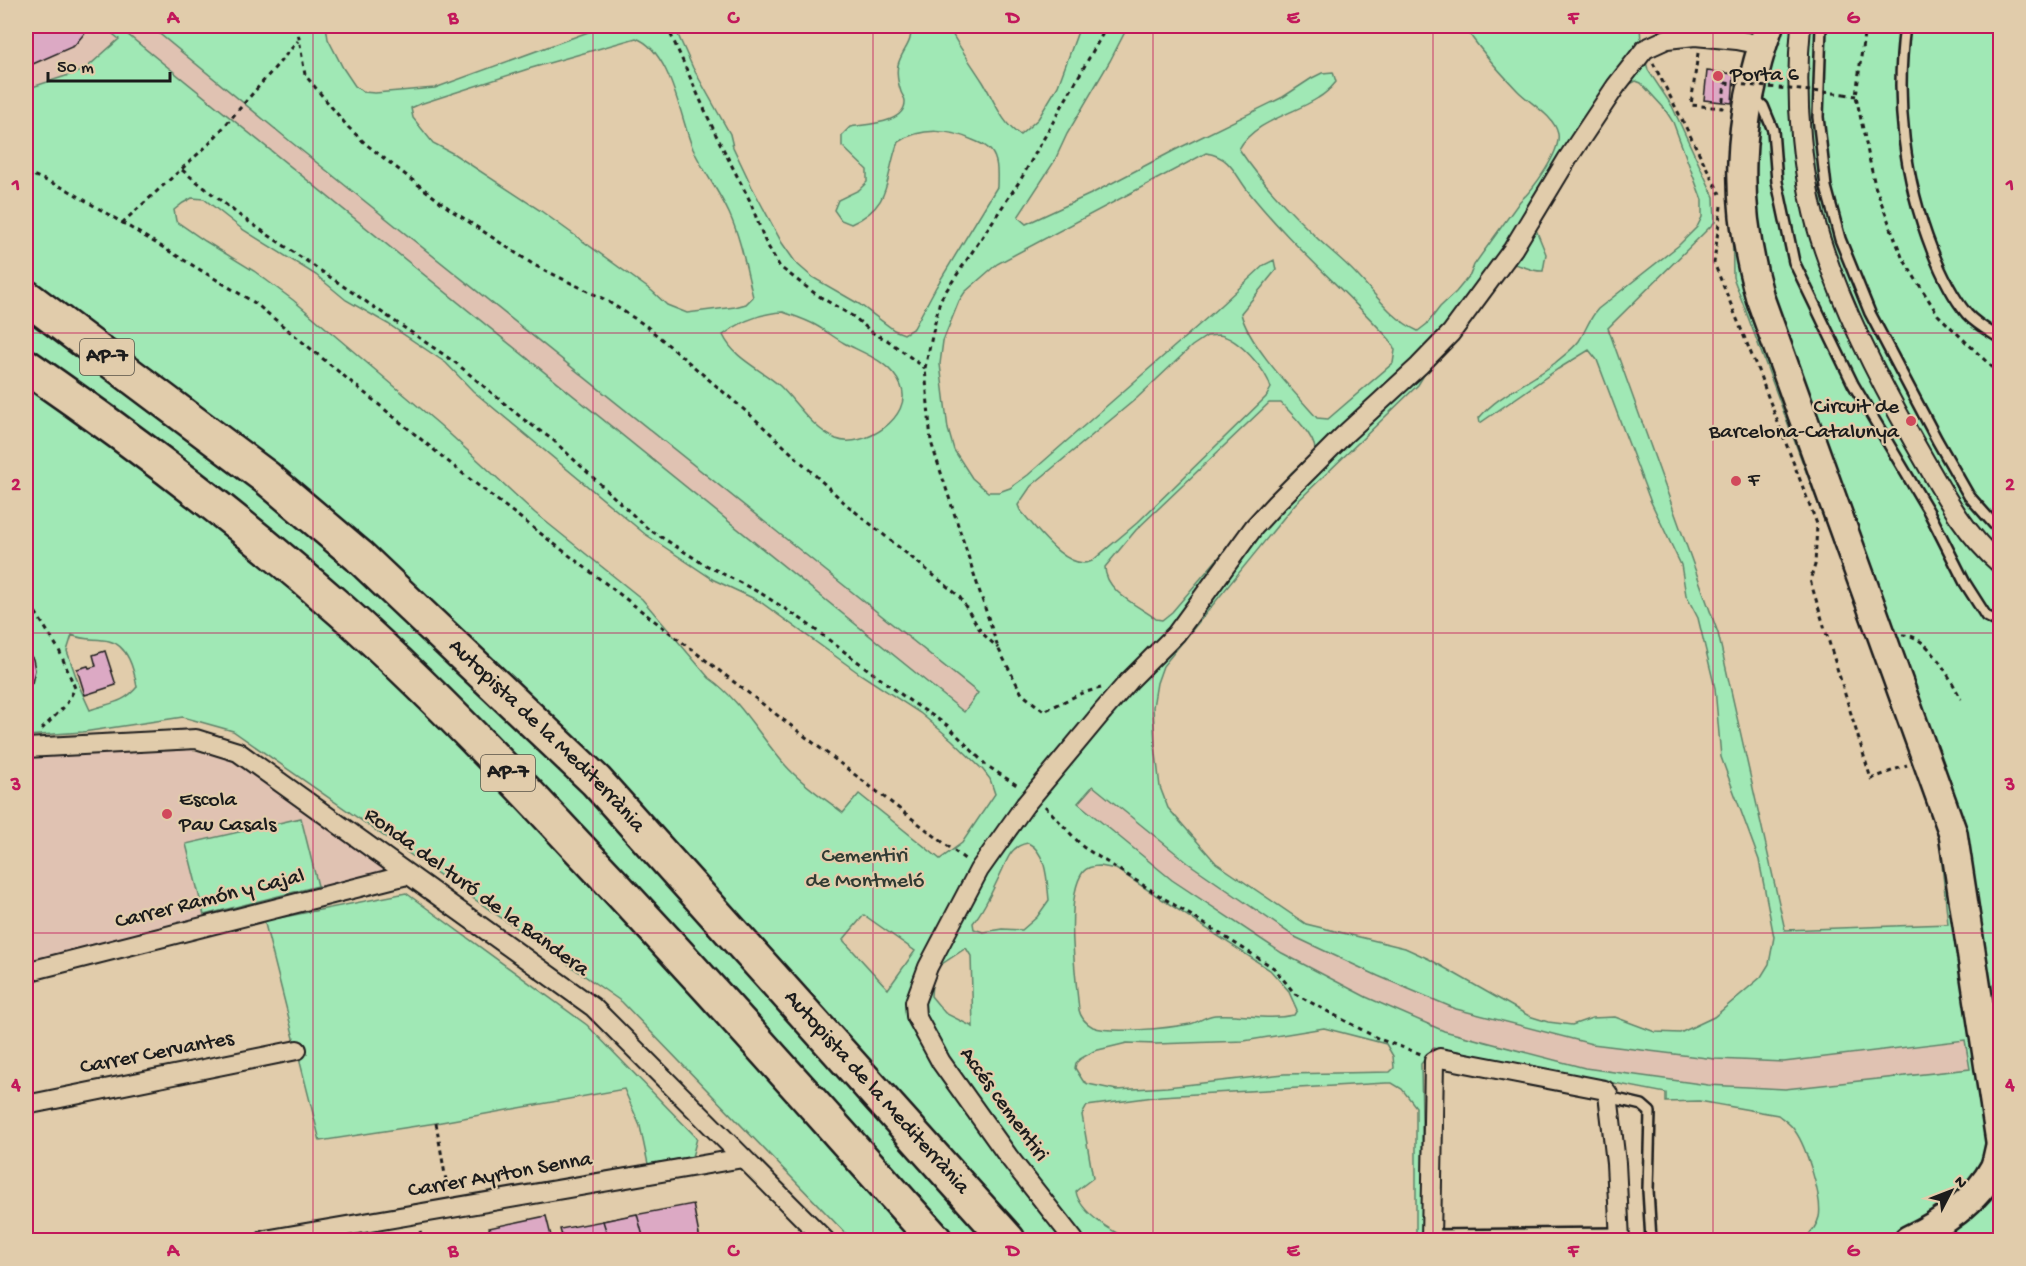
<svg xmlns="http://www.w3.org/2000/svg" width="2026" height="1266" font-family="'Gochi Hand',sans-serif">
<style>
.built{fill:#e0c2b2}
.green{fill:#a0e8b5;stroke:#5e8268;stroke-width:1.5;fill-rule:evenodd}
.building{fill:#dca9c4;stroke:#1c1c1c;stroke-width:1.5}
.lines{fill:none;stroke-linecap:round;stroke-linejoin:round}
.lane-casing{stroke:#1c1c1c;stroke-width:14}
.street-casing{stroke:#1c1c1c;stroke-width:22}
.secondary-casing{stroke:#1c1c1c;stroke-width:32}
.highway-casing{stroke:#1c1c1c;stroke-width:38}
.path{stroke:#1c1c1c;stroke-width:3;stroke-dasharray:4.5 4.5;stroke-linecap:butt}
.lane{stroke:#e1ccab;stroke-width:9}
.street{stroke:#e1ccab;stroke-width:18}
.secondary{stroke:#e1ccab;stroke-width:27}
.highway{stroke:#e1ccab;stroke-width:33}
.street-bridge-casing{stroke:#1c1c1c;stroke-width:22;stroke-linecap:butt}
.path-bridge{stroke:#1c1c1c;stroke-width:3;stroke-dasharray:4.5 4.5;stroke-linecap:butt}
.street-bridge{stroke:#e1ccab;stroke-width:18}
.grid{fill:none;stroke:#c2185b;stroke-width:1.5;stroke-opacity:0.55}
.poi-dot{fill:#d1495b;stroke:#e1ccab;stroke-width:2}
.labels{text-anchor:middle;dominant-baseline:central;stroke-width:4.5;stroke-linejoin:round;paint-order:stroke}
.shield{fill:#e1ccab;stroke:#575147;stroke-width:1.5}
.shield-label{font-size:21px;font-weight:bold;fill:#1c1c1c}
.poi-label{font-size:22px;fill:#1c1c1c;stroke:#e1ccab;text-anchor:start}
.street-label{font-size:22px;fill:#1c1c1c;stroke:#e1ccab}
.park-label{font-size:22px;fill:#303b33;stroke:#e1ccab}
.neatline{fill:none;stroke:#c2185b;stroke-width:2}
.grid-label{font-size:20px;text-anchor:middle;font-weight:bold;fill:#c2185b}
</style>
<rect width="100%" height="100%" fill="#e1ccab"/>
<filter id="ink" filterUnits="userSpaceOnUse"><feTurbulence type="fractalNoise" baseFrequency=".0167" numOctaves="2"/><feDisplacementMap in="SourceGraphic" scale="12" xChannelSelector="R" yChannelSelector="G"/><feConvolveMatrix kernelMatrix="1 2 1 2 8 2 1 2 1" color-interpolation-filters="sRGB"/></filter>
<g filter="url(#ink)">
<g class="built">
<path d="M26,26h77l16,12 -35,32 -58,19z"/>
<path d="M117,26h33l141,116 687,551 -14,19z"/>
<path d="M192,750l40,10 154,109 -360,93v-205z"/>
<path d="M1092,786l96,77 107,74 161,72 136,35 123,15 69,3 181,-22 5,29 -185,20 -77,-4 -123,-17 -141,-37 -78,-34 -84,-44 -110,-73 -94,-77z"/>
</g>
<g class="green">
<path d="M103,26h14l847,686 14,-19 -687,-551 -141,-116h176l2,13 15,29 12,18 8,6 12,1 60,-5 156,-57 23,-5h60l19,42 37,66 3,13 19,40 30,56 14,20 16,14 47,27 35,26 10,4 10,-6 22,-41 61,-100c0,-11 2,-26 -6,-36 -4,-5 -11,-8 -16,-10 -25,-12 -54,-14 -77,1 -14,36 -4,63 -47,82l-10,-4 -7,-10 4,-10 21,-10 8,-8v-12l-25,-24v-11l8,-8c15,-3 56,-3 55,-26 0,-3 -3,-6 -4,-9 -3,-9 -5,-18 -3,-27 4,-16 16,-22 12,-39h38c10,20 23,37 35,56 11,18 19,42 37,53l18,-16 20,-33 22,-60h48l-18,35 -43,73 -13,28 -36,55 8,7 67,-31 82,-43 108,-53 29,-19 10,-5 11,-1 3,10c-5,6 -11,12 -18,16 -24,16 -64,23 -79,51 20,30 46,58 72,83 11,12 25,22 37,34 23,21 41,52 70,65l9,-7 13,-17 16,-15 14,-17 4,-10 46,-64c13,-11 41,-49 38,-67 -4,-19 -29,-31 -41,-44 -19,-20 -38,-41 -53,-64h176l1,16 7,28 24,36 42,91 1,25 -107,106 110,305 67,297 163,-6 -9,-89 -24,-73 -182,-485 -1,-78 24,-173h244v1214h-197c7,-6 14,-14 16,-23 4,-18 -13,-71 -24,-86 -4,-7 -11,-11 -17,-16l-79,-14 -33,1v-9l-233,-45 -12,16 3,176h-8v-133l-14,-18 -10,-6h-6l-225,13 -74,10 -5,9 11,63 -17,13c3,22 37,41 55,49h-279l-230,-238 -389,-271 -50,-14 -100,15 -57,4v-647l58,-19 35,-31zM636,38c35,13 44,79 57,111 10,22 26,42 36,64 12,26 17,55 24,84l-7,7 -11,3 -48,6 -20,-8 -15,-14 -111,-80 -87,-57 -21,-11 -20,-25 -2,-10 9,-4 108,-35zM1636,81l5,2 23,25 9,14 29,78v17l-5,10 -19,19 -80,63c-9,10 -12,21 -19,32 -6,8 -17,16 -24,22 -25,20 -55,30 -76,55l1,5 78,-54 31,-19 8,10 53,140 31,65 5,30 12,23 17,70 6,69 38,103 15,77 -5,27 -8,13 -47,40 -34,16 -25,-1 -40,-15 -23,1 -20,7 -24,-3 -19,-6 -100,-57 -24,-11 -99,-24 -90,-61 -48,-55 -8,-21 -5,-42 -2,-38 4,-24 6,-17 132,-162 123,-119 11,-18 82,-103c11,0 20,8 32,7l3,-17 -11,-27 79,-130 12,-11zM1206,153c25,4 28,20 42,38 43,54 96,98 142,149l5,10 -2,13 -65,56 -11,-1c-22,-25 -70,-75 -76,-105l35,-43 -2,-10 -10,5 -56,52 -180,158 -18,13 -11,4h-11l-16,-14 -18,-28 -6,-21 -8,-65 3,-23 16,-40 6,-9 32,-28zM192,198l12,1 38,30 74,46 30,25 42,24 58,39 27,28 172,143 69,46 45,21 101,73 60,39 32,27 31,30 7,9 5,15 -33,49 -22,16 -81,-65 -16,19c-19,-15 -40,-28 -57,-47 -26,-29 -45,-66 -77,-88l-67,-79 -107,-86 -95,-88 -147,-125 -39,-29 -49,-30 -29,-20 -2,-11 9,-7zM783,312c11,4 24,8 34,14 9,5 18,12 27,17 21,11 47,19 57,43 13,30 -37,64 -65,53 -24,-11 -38,-35 -56,-53 -19,-17 -46,-27 -57,-51 18,-14 38,-22 60,-23zM1219,335c19,3 47,34 52,53l-5,9 -129,126 -45,38c-25,12 -58,-36 -72,-51l-2,-5 13,-19 106,-88 55,-52 15,-10zM1269,403h12c10,10 35,34 34,48l-24,22 -119,139 -10,8 -6,-1c-17,-13 -51,-27 -51,-52l31,-37zM72,635c12,6 24,3 37,6 19,4 25,29 28,46 -14,17 -28,16 -47,23l-10,-22 -13,-37zM1093,786l95,77 107,74 83,39 78,33 136,35 123,15 69,3 181,-22 5,29 -185,20 -77,-4 -123,-17 -141,-37 -78,-34 -84,-44 -110,-73 -94,-77zM1028,843c19,9 19,39 21,57l-12,17 -15,13 -20,-1 -19,3 -9,-3 -1,-6c10,-12 19,-31 26,-46 8,-15 10,-31 29,-34zM1100,866l16,3 154,101 18,20 9,20 -3,5c-27,6 -52,-2 -79,0 -10,1 -16,7 -25,9 -21,4 -79,10 -97,3 -8,-4 -12,-9 -14,-17 -3,-32 -15,-113 4,-138 4,-5 10,-6 17,-6zM864,915l51,36 -27,38 -45,-49zM966,948l5,8 2,71 -28,-14 -14,-17 2,-26zM1324,1028l62,16 7,12 1,12 -4,4 -106,2 -117,13 -50,3 -29,-6 -5,-3 -8,-13 1,-5 4,-4 14,-8 33,-8 29,1 88,-3z"/>
<path d="M301,818l17,68 -114,29 -18,-71z"/>
<path d="M406,893l181,132 110,113 -5,19 -44,7 -8,-38 -16,-37 -188,34 -116,18 -58,-229 17,6z"/>
</g>
<g class="building">
<path d="M26,26h57l5,3 -14,17 -48,21z"/>
<path d="M1707,71l27,3 -2,29 -28,-3z"/>
<path d="M26,650l7,9 2,11 -3,13 -6,6z"/>
<path d="M105,651l11,34 -31,10 -8,-26 11,-3 1,2 7,-2 -3,-11z"/>
<path d="M693,1204l7,36h-137l-3,-11z"/>
<path d="M637,1214l7,26h-35l-6,-19z"/>
<path d="M546,1216l6,24h-60l-3,-12z"/>
</g>
<g class="lines">
<defs>
<g id="lane">
<path d="M1821,26l-3,91 8,70 14,52 30,74 67,127 32,56 31,35"/>
<path d="M1905,26c-10,75 -1,153 27,224 9,23 19,45 35,64 9,10 22,17 33,24"/>
<path d="M1753,97l10,9 10,24 4,52 17,80 59,122 76,128 36,71 21,33 14,7"/>
<path d="M1608,1097l34,8 8,7 -2,78 3,50"/>
<path d="M1431,1235l188,-2"/>
</g>
<g id="street">
<path d="M1801,26c-7,69 0,158 23,224 22,66 56,132 90,192 25,43 48,90 86,122"/>
<path d="M1103,711l26,-30 47,-47 78,-107 22,-24 68,-68 75,-69 32,-33 62,-84 55,-91 48,-72 29,-37 22,-10 28,-3 42,4 25,5"/>
<path d="M26,748l170,-9 42,13 355,255 232,233"/>
<path d="M1025,805l-46,65 -51,97 -13,35 1,14 25,46 67,94 66,84"/>
<path d="M26,972l381,-97"/>
<path d="M26,1105l271,-55"/>
<path d="M265,1240l478,-82"/>
<path d="M1431,1240l3,-179 6,-3 165,32 3,4 8,69 4,77"/>
</g>
<g id="secondary">
<path d="M1769,26c-33,94 -36,176 -9,272l193,535 47,308"/>
<path d="M1908,1240c33,-16 68,-38 86,-72 3,-6 4,-15 6,-22"/>
</g>
<g id="highway">
<path id="s1" d="M26,297l241,181 92,78 237,225 412,459"/>
<path d="M26,366c110,76 216,157 316,245 83,74 159,153 234,234 123,129 240,263 359,395"/>
</g>
</defs>
<use href="#lane" class="lane-casing"/>
<use href="#street" class="street-casing"/>
<use href="#secondary" class="secondary-casing"/>
<use href="#highway" class="highway-casing"/>
<g class="path">
<path d="M297,26l8,49 43,52 19,18 84,65 83,55 70,34 41,26 110,94 92,86 112,91 23,37 16,15"/>
<path d="M667,26l49,109 34,66 15,40 15,26 37,28 37,22 19,16 14,7 38,28"/>
<path d="M1865,26l-9,70 19,90 27,71 36,58 54,52 8,5"/>
<path d="M1698,53l-7,52 31,3 3,-25"/>
<path d="M1653,63l67,131"/>
<path d="M1844,94l12,2"/>
<path d="M182,170l57,45 217,148 67,56 30,21 94,88 55,35 60,31 39,25 109,82 37,24 39,40 32,21"/>
<path d="M26,172l42,18 187,113 212,174 499,383"/>
<path d="M1721,206l-7,57 43,105 60,156 -2,41 -5,15 61,199 36,-14"/>
<path d="M122,223l87,-79 89,-103"/>
<path d="M26,597l33,53 16,38 -9,17 -26,26"/>
<path d="M1902,635c26,-2 49,45 59,64"/>
<path d="M1101,688l-19,5 -38,18 -22,-17 -24,-46 -67,-206 -6,-74 15,-68 81,-121 86,-153"/>
<path d="M1045,806l38,41 191,121 21,26 84,45 42,15"/>
<path d="M436,1123l12,69"/>
<path d="M420,1231l3,9"/>
</g>
<use href="#lane" class="lane"/>
<use href="#street" class="street"/>
<use href="#secondary" class="secondary"/>
<use href="#highway" class="highway"/>
<defs>
<path id="street-bridge" d="M1025,805l78,-94"/>
</defs>
<use href="#street-bridge" class="street-bridge-casing"/>
<path class="path-bridge" d="M1725,83l119,11"/>
<use href="#street-bridge" class="street-bridge"/>
</g>
</g>
<path class="grid" d="M313,26v1214M593,26v1214M873,26v1214M1153,26v1214M1433,26v1214M1713,26v1214M26,333h1974M26,633h1974M26,933h1974"/>
<g class="poi-dot">
<circle cx="1718" cy="76" r="6"/>
<circle cx="1911" cy="421" r="6"/>
<circle cx="1736" cy="481" r="6"/>
<circle cx="167" cy="814" r="6"/>
</g>
<g class="labels">
<g class="shield">
<rect x="80" y="339" width="54" height="36" rx="4.5"/>
<rect x="481" y="755" width="54" height="36" rx="4.5"/>
</g>
<g class="shield-label">
<text x="107" y="357">AP-7</text>
<text x="508" y="773">AP-7</text>
</g>
<g class="poi-label">
<text x="1730" y="76">Porta 6</text>
<text x="1899" y="408" text-anchor="end">Circuit de<tspan x="1899" dy="25">Barcelona-Catalunya</tspan></text>
<text x="1748" y="481">F</text>
<text x="179" y="801">Escola<tspan x="179" dy="25">Pau Casals</tspan></text>
</g>
<g class="street-label">
<text stroke="none"><textPath href="#s1" startOffset="682">Autopista de la Mediterrània</textPath></text>
<text transform="translate(476 893) rotate(36)">Ronda del turó de la Bandera</text>
<text transform="translate(210 900) rotate(-14)">Carrer Ramón y Cajal</text>
<text transform="translate(157 1054) rotate(-11)">Carrer Cervantes</text>
<text stroke="none"><textPath href="#s1" startOffset="1168">Autopista de la Mediterrània</textPath></text>
<text transform="translate(1003 1105) rotate(54)">Accés cementiri</text>
<text transform="translate(500 1176) rotate(-10)">Carrer Ayrton Senna</text>
</g>
<g class="park-label">
<text x="865" y="857">Cementiri<tspan x="865" dy="25">de Montmeló</tspan></text>
</g>
</g>
<rect width="2026" height="1266" fill="none" stroke="#e1ccab" stroke-width="66"/>
<g transform="translate(1951 1191) rotate(48)" stroke="#e1ccab" stroke-width="4.5" paint-order="stroke">
<path d="M0-4.5L10 22L0 15L-10 22Z" fill="#1c1c1c"/>
<text y="-9" font-size="16" font-weight="bold" text-anchor="middle" fill="#1c1c1c">N</text>
</g>
<path d="M48 72v9h122v-9" fill="none" stroke="#1c1c1c" stroke-width="3"/>
<text x="57" y="72" font-size="18" fill="#1c1c1c" stroke="#e1ccab" stroke-width="4.5" paint-order="stroke">50 m</text>
<rect x="33" y="33" width="1960" height="1200" class="neatline"/>
<g class="grid-label">
<text x="173" y="23">A</text>
<text x="453" y="23">B</text>
<text x="733" y="23">C</text>
<text x="1013" y="23">D</text>
<text x="1293" y="23">E</text>
<text x="1573" y="23">F</text>
<text x="1853" y="23">G</text>
<text x="16" y="190">1</text>
<text x="2010" y="190">1</text>
<text x="16" y="490">2</text>
<text x="2010" y="490">2</text>
<text x="16" y="790">3</text>
<text x="2010" y="790">3</text>
<text x="16" y="1090">4</text>
<text x="2010" y="1090">4</text>
<text x="173" y="1256">A</text>
<text x="453" y="1256">B</text>
<text x="733" y="1256">C</text>
<text x="1013" y="1256">D</text>
<text x="1293" y="1256">E</text>
<text x="1573" y="1256">F</text>
<text x="1853" y="1256">G</text>
</g>
</svg>
